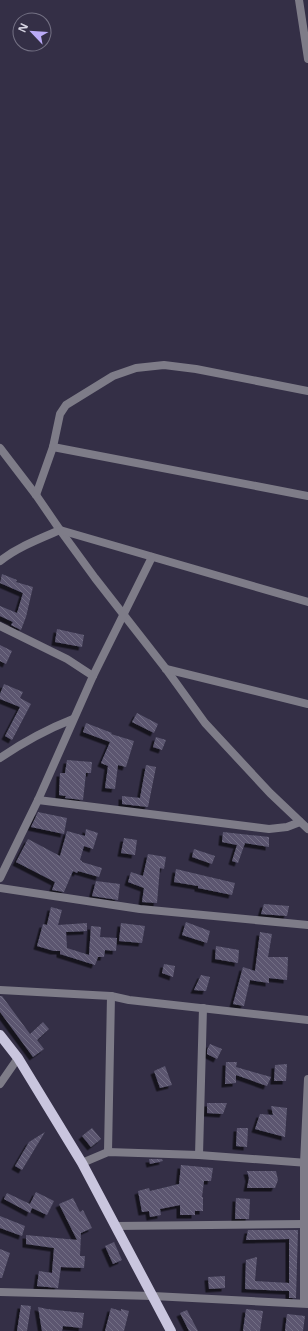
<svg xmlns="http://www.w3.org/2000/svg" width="308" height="1331" font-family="'Noto Sans',sans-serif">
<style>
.building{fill:url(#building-back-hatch);filter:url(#shadow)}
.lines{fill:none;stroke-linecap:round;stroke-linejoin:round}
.street{stroke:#7e7c88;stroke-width:8}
.primary{stroke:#c9c5de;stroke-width:10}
</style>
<defs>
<pattern id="building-back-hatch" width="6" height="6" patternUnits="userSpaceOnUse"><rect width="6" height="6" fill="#5b5770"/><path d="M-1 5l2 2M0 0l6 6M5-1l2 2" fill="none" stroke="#726e84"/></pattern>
<filter id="shadow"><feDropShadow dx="-3.5" dy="3.5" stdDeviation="0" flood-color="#0009"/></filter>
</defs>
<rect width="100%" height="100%" fill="#342f46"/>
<g class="building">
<path d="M2,574l15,6 -1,2 17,5 -7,30 -5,13 -10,-5 2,-3 -13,-6v-10l17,7 6,-20 -23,-10z"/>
<path d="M57,629l27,6 -2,12 -27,-5z"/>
<path d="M0,645l12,6 -6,13 -6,-3z"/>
<path d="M4,684l19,8 -3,6 11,6 -19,36 -7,-4 15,-29 -20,-8v-5z"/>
<path d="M137,713l21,11 -4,9 -22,-11z"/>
<path d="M86,723l26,10 -1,1 23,7 -8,26 -8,-2 -3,24 -10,-1 3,-22 -7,-3 9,-21 -27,-10z"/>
<path d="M156,737l10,3 -4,10 -9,-3z"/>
<path d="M67,760l25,2 -1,11h-5l-3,27 -18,-2 1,-2 -7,-1 1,-22h5z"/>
<path d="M146,765l10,2 -8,40 -26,-3v-8l18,2z"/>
<path d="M38,812l29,6 -3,16 -33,-7z"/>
<path d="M86,829l12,4 -5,16 -9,-3 -4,14 2,1v1l20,6 -3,9 -21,-6 -1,2 -4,-2 -9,21 -12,-2 3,-8 -39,-20 12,-23 32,17 7,-25 18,5z"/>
<path d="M223,832l46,5v10l-24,-4 -7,20 -6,-2 5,-16 -15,-3z"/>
<path d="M124,838l13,2 -2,15 -14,-2z"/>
<path d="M194,849l21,7 -3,8 -20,-7z"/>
<path d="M148,854l18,3 -2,12 -4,-1 -3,35 -15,-1 2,-14 -16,-6 3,-10 12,4z"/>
<path d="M176,869l59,14 -3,12 -34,-7v-2l-24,-4z"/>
<path d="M96,881l24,3 -2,16 -26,-4z"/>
<path d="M264,904l25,2 -2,10 -26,-2z"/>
<path d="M51,907l11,3 -4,15 29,-2v8l-21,1 1,16 22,7 2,-29 10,1 -1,10 17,1 -1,13 -11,-1 -1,7h-6l-3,8 -35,-11v-3h-6l-17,-5 6,-22 4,1z"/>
<path d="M186,922l24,9 -3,12 -25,-8z"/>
<path d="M121,923l24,3 -3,17 -23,-2z"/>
<path d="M260,932l12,2 -4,23h20l-1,23 -18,-2v5l-19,-3 -6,26 -11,-2 10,-37 12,4z"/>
<path d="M216,946l23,4 -1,13 -23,-4z"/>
<path d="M164,964l11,2 -2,11 -11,-4z"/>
<path d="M201,975l9,2 -4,14 -12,-1z"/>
<path d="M0,996h2l28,38 13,-12 6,7 -12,11 7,9 -11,8 -33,-45z"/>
<path d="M210,1044l12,5 -5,10 -10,-5v-4z"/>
<path d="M226,1062h11l-1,5 35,10 -4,9 -31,-11v8l-11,1z"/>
<path d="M287,1064l-1,17h-12l1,-16z"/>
<path d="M165,1066l7,19 -12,3 -6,-17z"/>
<path d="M207,1103h20l-4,11 -16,-1z"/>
<path d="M271,1106l16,2 -2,29 -30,-8 5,-15 13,1z"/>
<path d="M92,1128l9,11 -10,8 -9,-11z"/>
<path d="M237,1128h11l-1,19 -11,-1z"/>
<path d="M45,1132l-23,38 -7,-4 14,-24z"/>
<path d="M149,1159h13l1,2 -13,3z"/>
<path d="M181,1165l32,3 -2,13h-7l-2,16h1v14h-8v4h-15v-10l-20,4 1,6 -11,2 -1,-6 -7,1 -4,-21 11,-3 1,3 29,-7z"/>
<path d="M247,1171h29l2,9 -3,8h-28l2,-10z"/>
<path d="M36,1192l18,9 -7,14 -15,-7 -2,5 -26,-14 3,-6 23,11z"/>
<path d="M73,1198l7,14 3,-2 9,18 -11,5 -1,23h5l-1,12 -23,-1 -3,21 -21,-2 2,-15 13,2 2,-25 -28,-4v-9l51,5 -18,-36z"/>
<path d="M236,1198l14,1 -1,20h-14z"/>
<path d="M0,1216l25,10 -3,10 -22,-8z"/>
<path d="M248,1230h50l-2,68h-7v-7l-44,-2 1,-29 11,-3 -2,24 34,2v-44l-43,1z"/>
<path d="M114,1242l8,18 -9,4 -8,-18z"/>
<path d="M0,1249l10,4 -8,25h-2z"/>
<path d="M225,1276v12l-16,1 -1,-12z"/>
<path d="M21,1305l10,1 -4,25h-10z"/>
<path d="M38,1307l9,2 37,4 -2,15 -19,-2 -1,5h-20z"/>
<path d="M111,1308l10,3v-2l8,2 -5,20h-19z"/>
<path d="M246,1309l17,2 -3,20h-17z"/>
<path d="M187,1310l2,4 9,17h-9l-9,-18z"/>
<path d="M287,1314l18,2 -2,15h-18z"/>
</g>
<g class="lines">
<g class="street">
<path d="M299,0l9,59"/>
<path d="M53,447l255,49"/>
<path d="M0,448l36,47 24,35 35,48 71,91 39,54 65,70 38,36"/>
<path d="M36,495l17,-48 7,-33 6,-9 47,-29 23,-8 28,-3 32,4 112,22"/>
<path d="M0,561c18,-14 39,-22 60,-31l248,72"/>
<path d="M0,626l67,33 26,17"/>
<path d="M166,669l142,35"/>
<path d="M0,758c25,-17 45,-28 73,-39"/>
<path d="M38,800l231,29 18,-2 13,-5"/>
<path d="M0,878l38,-78 55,-124 59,-119"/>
<path d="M0,888l140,21 168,16"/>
<path d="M0,990l111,6 18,4 179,20"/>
<path d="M0,1084l18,-26"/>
<path d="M108,1152l3,-156"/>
<path d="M199,1155l4,-147"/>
<path d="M82,1163l26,-11 91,3 109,8"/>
<path d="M116,1226l188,-2"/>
<path d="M0,1292l153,4 155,8"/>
<path d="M304,1303v-140l4,-84"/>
</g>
<path class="primary" d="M0,1035l18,23 64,105 89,168"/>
</g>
<g transform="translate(32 32) rotate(295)"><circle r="19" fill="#342f46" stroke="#747184"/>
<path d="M0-3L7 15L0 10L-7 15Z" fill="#baaaf6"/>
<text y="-6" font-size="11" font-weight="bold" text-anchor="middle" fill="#d5d3e1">N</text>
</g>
</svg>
